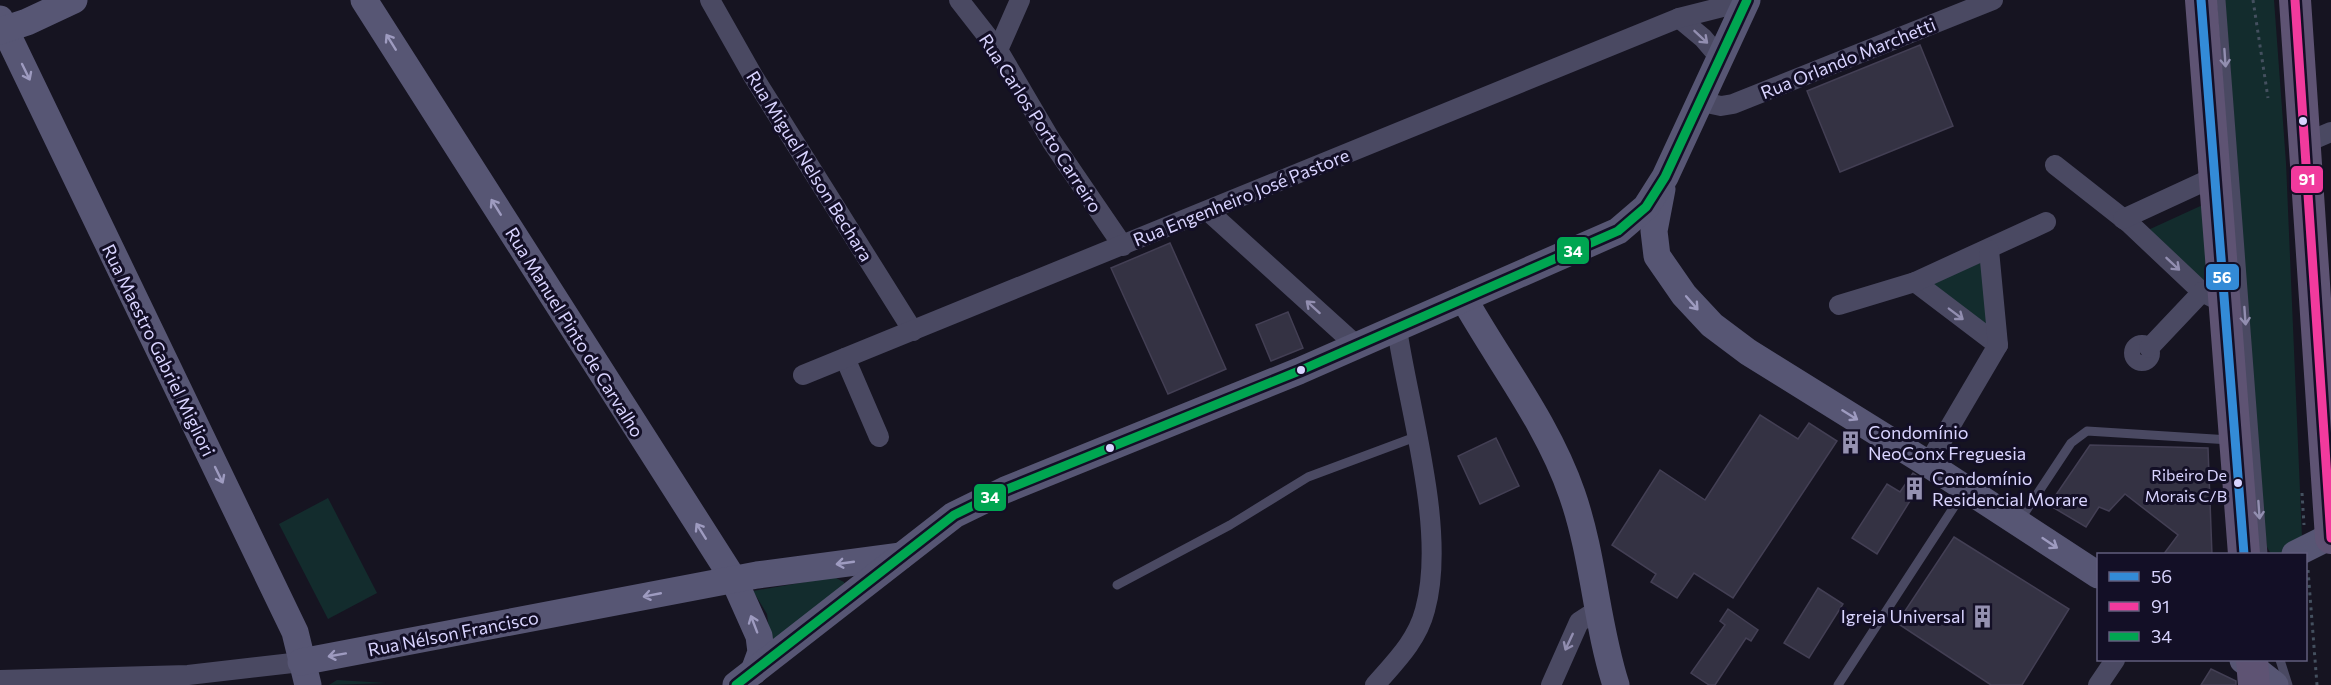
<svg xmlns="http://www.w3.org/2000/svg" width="2331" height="685" font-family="Commissioner,sans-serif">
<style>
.green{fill:#132c2d}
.building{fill:#343243;stroke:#433f54;stroke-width:1.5}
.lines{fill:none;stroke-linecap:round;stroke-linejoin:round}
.path{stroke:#44505f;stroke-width:3;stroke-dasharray:3 4.5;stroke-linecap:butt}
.lane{stroke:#4a4962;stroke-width:9}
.street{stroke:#4a4962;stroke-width:20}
.secondary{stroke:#575674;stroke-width:27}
.primary{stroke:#5e5373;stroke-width:32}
.bus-1-casing{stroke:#130f26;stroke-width:14}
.bus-2-casing{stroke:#130f26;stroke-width:14}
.bus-3-casing{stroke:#130f26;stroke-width:14}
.bus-1{stroke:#338bd7;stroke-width:9}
.bus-2{stroke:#f13a9d;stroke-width:9}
.bus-3{stroke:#00a651;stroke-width:9}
.oneway{stroke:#928eb0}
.oneway2{stroke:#9e9bc0}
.bus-dot{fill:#d9d4ff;stroke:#130f26;stroke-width:2}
.labels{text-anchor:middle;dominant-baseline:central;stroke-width:6;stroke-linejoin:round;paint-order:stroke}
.bus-label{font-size:16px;fill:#d9d4ff;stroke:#130f26;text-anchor:end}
.street-label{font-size:18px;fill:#d9d4ff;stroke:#130f26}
.poi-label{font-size:18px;fill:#d9d4ff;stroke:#130f26;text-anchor:start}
.line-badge{stroke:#130f26;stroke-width:2}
.badge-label{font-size:16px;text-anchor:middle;font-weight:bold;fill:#fff}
</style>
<rect width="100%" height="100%" fill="#161421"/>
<g class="green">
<path d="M2225,0h49l12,163 16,375c-7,11 -18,16 -31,16l-4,-7 -3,-22z"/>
<path d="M2207,203l8,83 -16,-8 -51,-48z"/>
<path d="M1983,259l7,71 -63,-47z"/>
<path d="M328,498l49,95 -49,26 -49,-95z"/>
<path d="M834,577l10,5 1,7 -74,55 -4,-30 -14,-23z"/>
<path d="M337,680l49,3 -57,2z"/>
</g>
<g class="building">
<path d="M1920,45l33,81 -113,46 -33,-81z"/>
<path d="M1170,243l56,126 -58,25 -57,-126z"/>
<path d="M1288,312l15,36 -32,13 -15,-36z"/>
<path d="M1760,415l38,24 11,-16 28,18 -104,157 -39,-25 -17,25 -26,-16 5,-8 -44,-29 48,-75 45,30z"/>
<path d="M1496,438l23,48 -39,18 -22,-48z"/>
<path d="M2090,445l118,3 4,107h-49l15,-20 -53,-41 -16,17 -10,-4 -13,20 -37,-22z"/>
<path d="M1913,473l10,7 -46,74 -25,-16 35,-54 13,8z"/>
<path d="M1954,537l115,72 -47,76h-31l-94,-62z"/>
<path d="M1818,588l25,16 -34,54 -25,-15z"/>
<path d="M1728,609l30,21 -7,11 -5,-3 -31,47h-6l-18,-12 34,-48 -5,-4z"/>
<path d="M2211,669l25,12v4h-35z"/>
</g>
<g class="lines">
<g class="path">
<path d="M2253,0l15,98"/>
<path d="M2302,493l2,32"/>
<path d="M2308,570l9,115"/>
</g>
<g class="lane">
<path d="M2221,0l42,554"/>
<path d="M2020,520l51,-77 16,-12 143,9"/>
<path d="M1117,585l113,-60 78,-48 110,-41"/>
<path d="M2280,660l8,25"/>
<path d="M1838,685l127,-195"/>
</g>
<g class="street">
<path d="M710,0l43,76 160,255"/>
<path d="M959,0l39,50 54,92 71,104"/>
<path d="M1679,18l24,20 18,21"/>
<path d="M998,50l22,-50"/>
<path d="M1702,102l19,4 12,-2 260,-104"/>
<path d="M2305,143l26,-11"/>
<path d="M2055,165l75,59 72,68 24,12"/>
<path d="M1208,211l149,135"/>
<path d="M2123,219l91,-42"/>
<path d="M1915,282l83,63"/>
<path d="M1839,305l76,-23 131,-60"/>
<circle cx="2142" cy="353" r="8"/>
<path d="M2149,348l53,-56"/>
<path d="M845,358l34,79"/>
<path d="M803,375l876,-357 67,-17"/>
<path d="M1928,464l70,-119 -9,-95"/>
<path d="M0,680l188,-5 113,-13"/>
<path d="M1375,685c20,-23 42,-44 50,-75 22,-79 -16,-200 -28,-281"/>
<path d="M1551,685l28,-63 20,-13"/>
<path d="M2098,685l17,-25"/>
</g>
<g class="secondary">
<path d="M364,0l370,580 25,56 2,16 -7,19"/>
<path d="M0,19l295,613 13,53"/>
<path d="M0,31l27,-9 47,-22"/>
<path d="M1662,189l-8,42 3,25 27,39 28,30 36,27 180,112 170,111"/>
<path d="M1464,299c36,64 84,125 108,195 22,63 24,129 44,191"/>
<path d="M2295,554l36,-18"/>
<path d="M2243,660l32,25"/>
<path d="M301,662l456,-87 144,-19"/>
<path d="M736,685l218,-170 51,-25 294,-119 319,-140 28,-24 19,-30 82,-177"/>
</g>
<g class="primary">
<path d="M2201,0l43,554"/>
<path d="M2295,0l36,538"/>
<path d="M2252,660l2,25"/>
</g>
<defs>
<path id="bus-1" d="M2201,0l43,554"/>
<path id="bus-2" d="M2295,0l36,538"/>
<path id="bus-3" d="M736,685l218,-170 51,-25 294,-119 319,-140 28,-24 19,-30 82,-177"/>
</defs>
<use href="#bus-1" class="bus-1-casing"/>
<use href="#bus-2" class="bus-2-casing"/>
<use href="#bus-3" class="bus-3-casing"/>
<use href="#bus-1" class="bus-1"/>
<use href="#bus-2" class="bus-2"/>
<use href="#bus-3" class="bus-3"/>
</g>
<defs><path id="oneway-shaft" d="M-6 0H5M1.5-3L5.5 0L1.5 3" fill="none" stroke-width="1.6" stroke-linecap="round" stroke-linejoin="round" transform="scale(1.5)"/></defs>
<g class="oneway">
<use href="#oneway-shaft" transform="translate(1701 37) rotate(43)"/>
<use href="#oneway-shaft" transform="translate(2225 58) rotate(86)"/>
<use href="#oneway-shaft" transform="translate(2173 264) rotate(43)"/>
<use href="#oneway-shaft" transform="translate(1313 307) rotate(-138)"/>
<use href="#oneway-shaft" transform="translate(1956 314) rotate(37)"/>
<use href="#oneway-shaft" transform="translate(2245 316) rotate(86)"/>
<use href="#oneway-shaft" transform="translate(2259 510) rotate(86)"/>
<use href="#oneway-shaft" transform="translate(1569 642) rotate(115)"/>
</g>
<g class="oneway2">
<use href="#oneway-shaft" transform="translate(391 42) rotate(-122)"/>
<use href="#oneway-shaft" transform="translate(26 72) rotate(64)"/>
<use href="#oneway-shaft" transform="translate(496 207) rotate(-122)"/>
<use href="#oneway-shaft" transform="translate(1692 303) rotate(49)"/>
<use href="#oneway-shaft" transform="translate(1850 415) rotate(32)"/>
<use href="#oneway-shaft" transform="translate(219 475) rotate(64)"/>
<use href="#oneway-shaft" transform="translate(701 531) rotate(-122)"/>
<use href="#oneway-shaft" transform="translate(2050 543) rotate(34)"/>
<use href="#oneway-shaft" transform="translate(845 563) rotate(172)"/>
<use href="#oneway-shaft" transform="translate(652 595) rotate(169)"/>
<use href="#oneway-shaft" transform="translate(754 624) rotate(-111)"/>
<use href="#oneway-shaft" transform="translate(337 655) rotate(170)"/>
</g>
<defs>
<symbol id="building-bare" viewBox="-9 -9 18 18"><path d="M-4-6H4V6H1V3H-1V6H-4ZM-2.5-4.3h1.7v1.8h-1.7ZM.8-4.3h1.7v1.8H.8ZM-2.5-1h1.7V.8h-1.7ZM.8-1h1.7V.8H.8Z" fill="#9591b1" stroke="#130f26" stroke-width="2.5" paint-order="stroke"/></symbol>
</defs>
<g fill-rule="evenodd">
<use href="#building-bare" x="1834" y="426" width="33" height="33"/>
<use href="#building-bare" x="1898" y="472" width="33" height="33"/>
<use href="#building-bare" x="1966" y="600" width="33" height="33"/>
</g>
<g class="bus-dot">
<circle cx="2303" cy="121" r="5"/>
<circle cx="1301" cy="370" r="5"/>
<circle cx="1110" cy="448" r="5"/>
<circle cx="2238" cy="483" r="5"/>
</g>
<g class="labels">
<g class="bus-label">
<text x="2227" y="474">Ribeiro De<tspan x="2227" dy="21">Morais C/B</tspan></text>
</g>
<g class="street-label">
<text transform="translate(1848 58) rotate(-22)">Rua Orlando Marchetti</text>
<text transform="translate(1041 123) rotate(57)">Rua Carlos Porto Carreiro</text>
<text transform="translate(810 166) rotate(58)">Rua Miguel Nelson Bechara</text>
<text transform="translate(1241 197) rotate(-22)">Rua Engenheiro José Pastore</text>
<text transform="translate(575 332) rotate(58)">Rua Manuel Pinto de Carvalho</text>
<text transform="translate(159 350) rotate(64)">Rua Maestro Gabriel Migliori</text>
<text transform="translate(453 633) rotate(-11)">Rua Nélson Francisco</text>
</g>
<g class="poi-label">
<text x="1868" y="432">Condomínio<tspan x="1868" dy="21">NeoConx Freguesia</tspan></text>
<text x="1932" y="478">Condomínio<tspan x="1932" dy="21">Residencial Morare</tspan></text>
<text x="1965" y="616" text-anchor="end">Igreja Universal</text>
</g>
</g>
<g class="line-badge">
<rect x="2290" y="165" width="34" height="29" rx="6" fill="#f13a9d"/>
<rect x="1556" y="236" width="34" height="29" rx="6" fill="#00a651"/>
<rect x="2205" y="263" width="35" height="28" rx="6" fill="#338bd7"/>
<rect x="973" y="483" width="34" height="29" rx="6" fill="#00a651"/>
</g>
<g class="badge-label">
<text x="2307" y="185">91</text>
<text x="1573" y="257">34</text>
<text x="2222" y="283">56</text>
<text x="990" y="503">34</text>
</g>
<rect x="2097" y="553" width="210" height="108" fill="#130f26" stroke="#625e7d" stroke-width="1.5"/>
<rect x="2109" y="572" width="30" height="9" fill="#338bd7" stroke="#625e7d" stroke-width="1.5"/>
<text x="2151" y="583" font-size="18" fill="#d9d4ff">56</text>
<rect x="2109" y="602" width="30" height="9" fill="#f13a9d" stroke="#625e7d" stroke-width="1.5"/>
<text x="2151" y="613" font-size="18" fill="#d9d4ff">91</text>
<rect x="2109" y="632" width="30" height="9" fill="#00a651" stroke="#625e7d" stroke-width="1.5"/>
<text x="2151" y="643" font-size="18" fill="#d9d4ff">34</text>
</svg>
